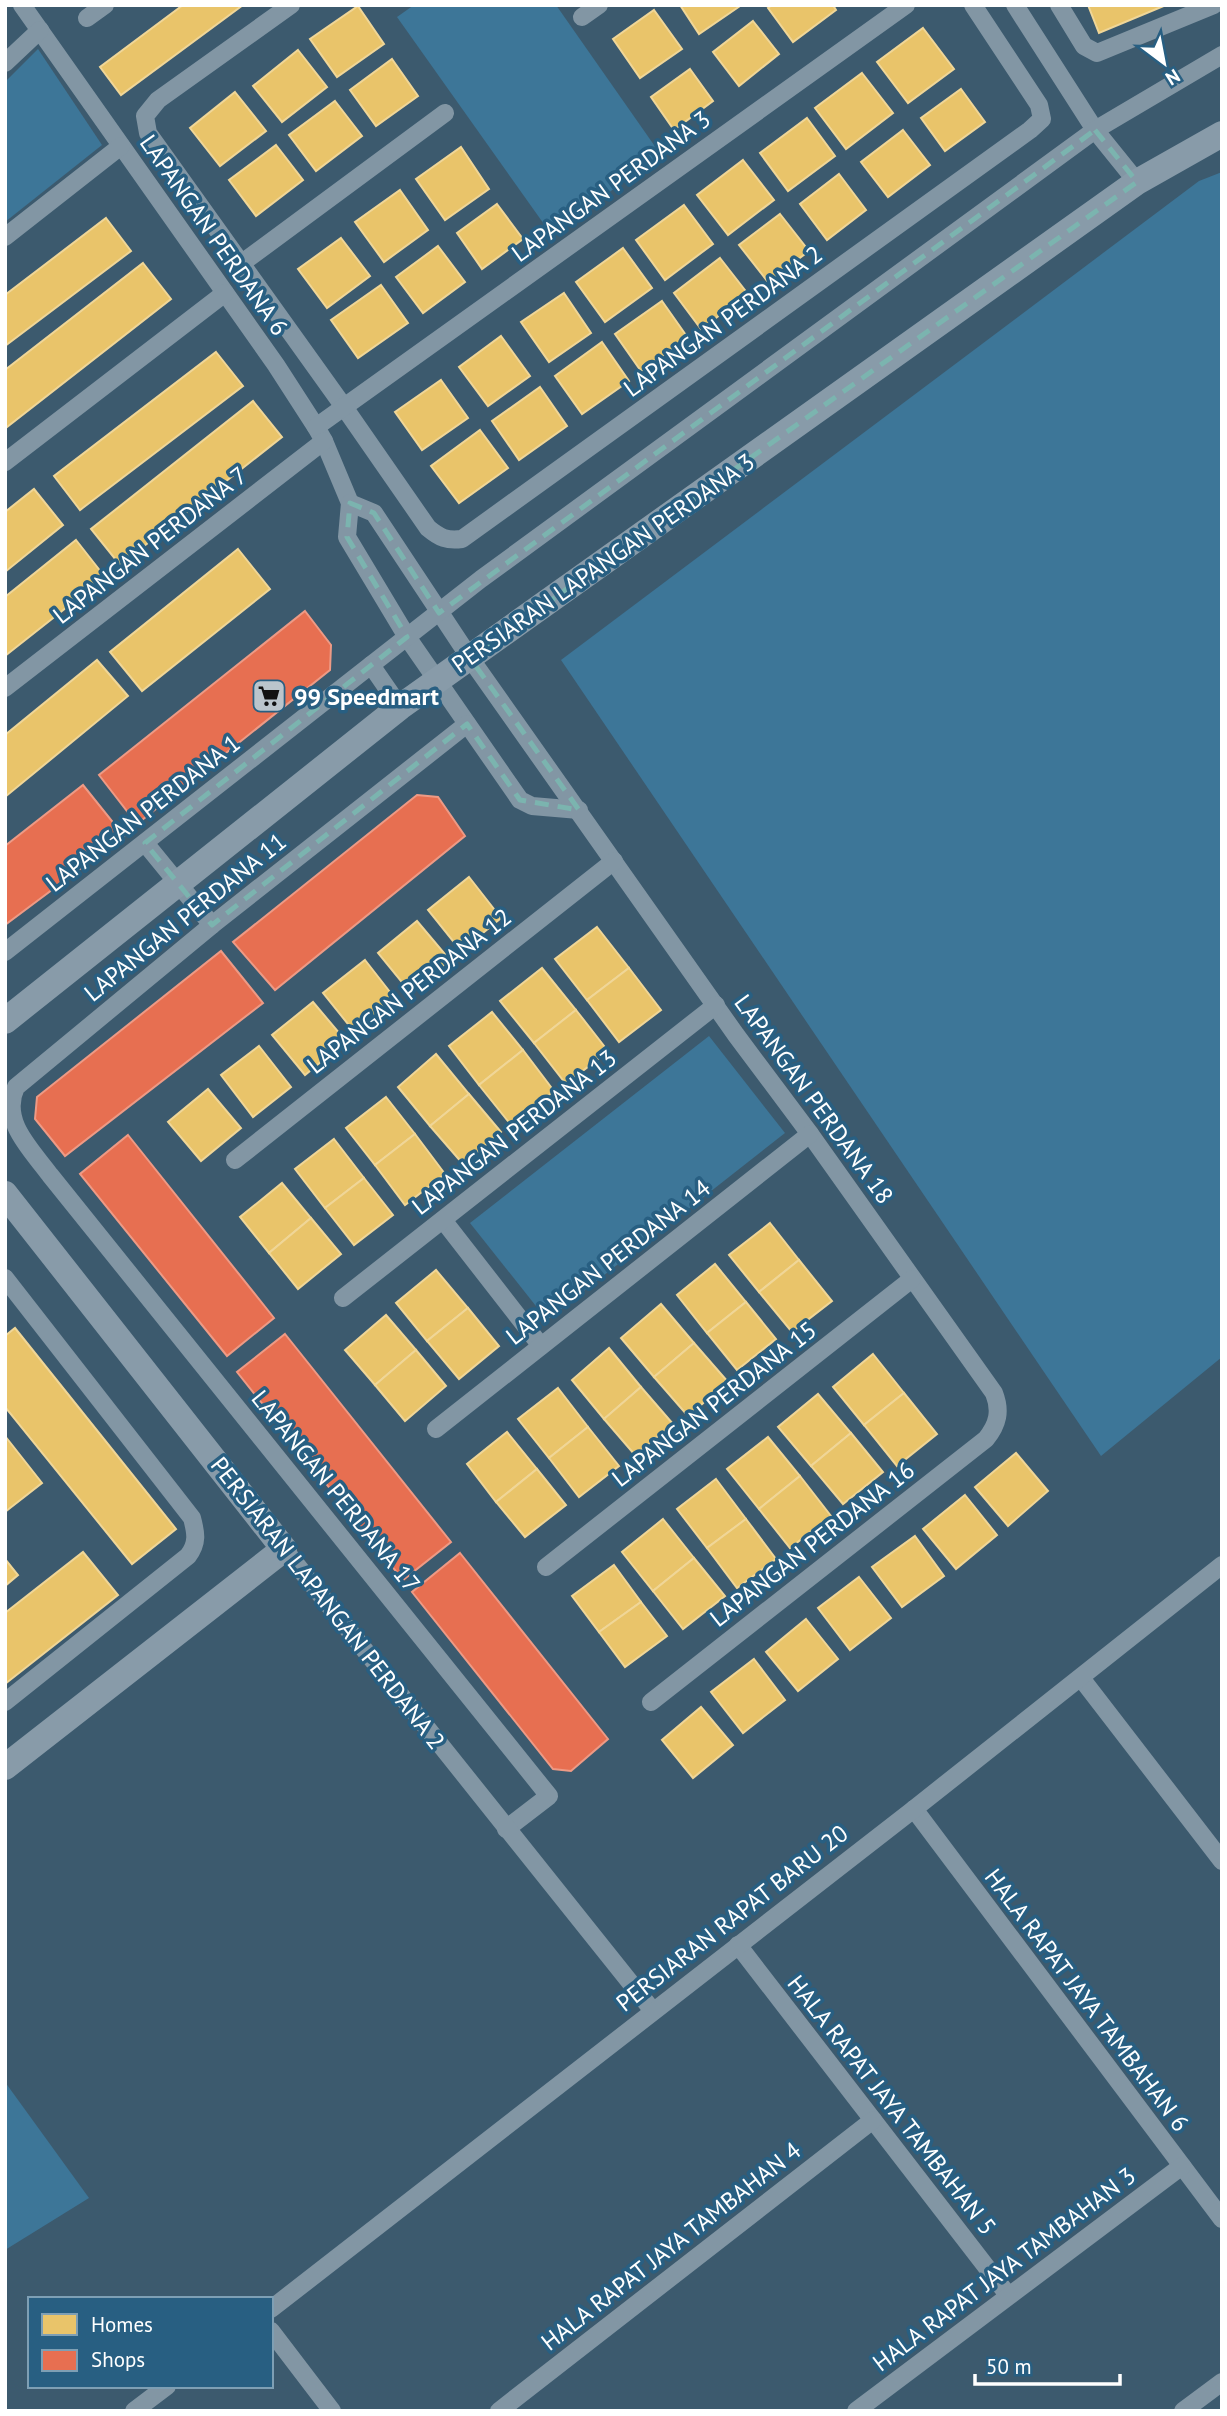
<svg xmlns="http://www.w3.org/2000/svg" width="1227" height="2416" font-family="'PT Sans',sans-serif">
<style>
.green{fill:#3d7698}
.homes{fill:#e9c46a;stroke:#f0d697;stroke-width:2}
.shops{fill:#e76f51;stroke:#ee9a85;stroke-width:2}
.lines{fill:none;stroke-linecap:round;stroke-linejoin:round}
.street{stroke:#8296a4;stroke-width:18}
.secondary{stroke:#889ba9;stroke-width:26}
.marked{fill:none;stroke:#7bb4af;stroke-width:5;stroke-dasharray:14 9;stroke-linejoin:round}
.labels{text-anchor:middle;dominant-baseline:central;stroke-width:7;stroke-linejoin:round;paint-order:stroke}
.street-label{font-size:24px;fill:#fff;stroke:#285f82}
.poi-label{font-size:24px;font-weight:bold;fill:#fff;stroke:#285f82;text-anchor:start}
</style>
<rect width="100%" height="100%" fill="#3c5a6e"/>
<g class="green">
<path d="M414,5h142l105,150 -110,79 -154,-217z"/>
<path d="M38,49l64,96 -97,77v-140z"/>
<path d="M1222,172v1185l-121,99 -540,-796 638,-479z"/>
<path d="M709,1036l76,97 -238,187 -77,-97z"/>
<path d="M5,2082l84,116 -84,52z"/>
</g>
<g class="homes">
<path d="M183,5h60l-122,90 -21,-28z"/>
<path d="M680,5h60v1l-41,28z"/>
<path d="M772,5h61l3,5 -43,32 -25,-34z"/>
<path d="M1088,5h78l-67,28z"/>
<path d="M358,6l26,38 -47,33 -27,-38z"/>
<path d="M654,10l28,39 -42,29 -27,-39z"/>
<path d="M753,21l26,33 -40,32 -26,-34z"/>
<path d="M923,28l31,41 -46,34 -31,-41z"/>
<path d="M298,50l29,37 -45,35 -29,-36z"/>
<path d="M392,59l26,37 -42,30 -26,-36z"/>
<path d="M690,69l23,32 -39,29 -23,-33z"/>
<path d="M862,73l31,40 -47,36 -31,-41z"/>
<path d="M961,89l24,33 -40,29 -24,-33z"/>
<path d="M235,92l31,39 -46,35 -30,-38z"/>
<path d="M335,101l27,35 -46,35 -27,-36z"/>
<path d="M807,118l28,38 -47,35 -28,-38z"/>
<path d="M903,130l27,35 -42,32 -27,-35z"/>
<path d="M276,145l27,35 -47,36 -27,-36z"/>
<path d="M461,147l28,42 -44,31 -29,-41z"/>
<path d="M743,160l31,40 -46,35 -31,-40z"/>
<path d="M839,174l27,36 -39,30 -27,-36z"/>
<path d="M400,190l28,40 -44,32 -29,-40z"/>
<path d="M497,204l26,35 -41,30 -25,-36z"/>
<path d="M684,205l29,39 -48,36 -29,-40z"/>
<path d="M780,214l29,37 -41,31 -29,-37z"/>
<path d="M106,218l25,33 -126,95v-51z"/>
<path d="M341,238l29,38 -43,32 -29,-39z"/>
<path d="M438,246l27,36 -42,31 -27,-36z"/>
<path d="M623,248l29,40 -47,34 -29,-40z"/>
<path d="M720,258l28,36 -47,35 -27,-36z"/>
<path d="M143,263l28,36 -164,128 -2,-3v-54z"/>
<path d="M381,285l27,38 -50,35 -27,-38z"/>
<path d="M564,293l27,40 -42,29 -28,-40z"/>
<path d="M662,301l26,37 -47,33 -26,-37z"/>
<path d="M501,336l29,40 -42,30 -29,-39z"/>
<path d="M602,342l27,39 -47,33 -27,-38z"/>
<path d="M216,352l27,34 -163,124 -26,-34z"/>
<path d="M441,380l27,38 -46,32 -27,-38z"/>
<path d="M540,387l27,39 -48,34 -27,-39z"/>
<path d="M253,401l29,36 -162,128 -29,-36z"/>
<path d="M480,430l28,38 -49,35 -28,-37z"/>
<path d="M34,489l29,36 -58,47v-60z"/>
<path d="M76,540l29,37 -100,79v-59z"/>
<path d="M238,549l32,40 -128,102 -32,-39z"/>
<path d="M97,660l31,36 -123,101v-62z"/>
<path d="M469,877l32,41 -40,33 -33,-41z"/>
<path d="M417,921l33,39 -40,32 -32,-39z"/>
<path d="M597,927l32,41 -42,32 -32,-41z"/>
<path d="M365,960l32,41 -41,33 -33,-41z"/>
<path d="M542,968l34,42 -42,33 -34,-42z"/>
<path d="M629,968l32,42 -42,32 -32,-42z"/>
<path d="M313,1002l33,39 -41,34 -33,-40z"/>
<path d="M576,1010l32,41 -42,33 -32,-41z"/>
<path d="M492,1012l31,38 -44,35 -30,-39z"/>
<path d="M259,1046l32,41 -38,30 -32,-42z"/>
<path d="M523,1050l31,41 -43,34 -32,-40z"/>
<path d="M436,1054l33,40 -39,32 -32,-39z"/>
<path d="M208,1089l33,39 -40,33 -33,-39z"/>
<path d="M469,1094l32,38 -38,32 -33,-38z"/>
<path d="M386,1097l29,37 -40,31 -29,-37z"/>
<path d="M415,1134l30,40 -40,31 -30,-40z"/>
<path d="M334,1139l30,39 -39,30 -30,-39z"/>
<path d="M364,1178l29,37 -39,30 -29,-37z"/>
<path d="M282,1183l29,35 -42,35 -29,-36z"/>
<path d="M311,1218l30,36 -43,35 -29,-36z"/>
<path d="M770,1223l29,37 -40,32 -30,-37z"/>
<path d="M799,1260l33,41 -40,31 -33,-40z"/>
<path d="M715,1264l31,38 -39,31 -30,-38z"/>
<path d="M436,1270l32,38 -41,33 -31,-38z"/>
<path d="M746,1302l30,37 -39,31 -30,-37z"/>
<path d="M661,1304l33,39 -40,34 -33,-39z"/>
<path d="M468,1308l31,38 -40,33 -32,-38z"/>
<path d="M386,1315l30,35 -41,35 -30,-35z"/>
<path d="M15,1328l161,201 -44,35 -127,-157v-71z"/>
<path d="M694,1343l34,39 -40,34 -34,-39z"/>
<path d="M609,1348l32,39 -37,32 -32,-39z"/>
<path d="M416,1350l30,36 -41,35 -30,-36z"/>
<path d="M873,1354l31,39 -40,32 -31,-38z"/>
<path d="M641,1387l32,37 -38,31 -31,-36z"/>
<path d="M558,1388l30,39 -39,31 -31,-39z"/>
<path d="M904,1393l33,41 -40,32 -33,-41z"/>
<path d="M818,1394l33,39 -40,33 -33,-39z"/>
<path d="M588,1427l31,39 -40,31 -30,-39z"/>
<path d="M507,1432l30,37 -41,33 -29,-38z"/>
<path d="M851,1433l32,39 -40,32 -32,-38z"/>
<path d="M5,1436l37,47 -37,29z"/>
<path d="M768,1437l32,39 -41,33 -32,-40z"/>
<path d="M1016,1453l32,38 -40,35 -33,-39z"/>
<path d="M537,1469l29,36 -41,32 -29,-35z"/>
<path d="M800,1476l31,40 -41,32 -31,-39z"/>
<path d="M716,1479l30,40 -39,29 -30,-39z"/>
<path d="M965,1495l32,40 -41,34 -33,-40z"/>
<path d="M663,1519l31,39 -41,33 -31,-39z"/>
<path d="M746,1519l30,40 -39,29 -30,-40z"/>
<path d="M915,1536l29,40 -42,31 -30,-40z"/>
<path d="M83,1552l35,43 -113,89v-71z"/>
<path d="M694,1558l31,38 -42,33 -30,-38z"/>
<path d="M5,1559l13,16 -13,11z"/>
<path d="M614,1565l27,37 -42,30 -27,-36z"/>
<path d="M859,1577l32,41 -41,32 -32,-42z"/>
<path d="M641,1602l26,34 -42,31 -26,-35z"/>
<path d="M806,1619l32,40 -40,32 -32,-39z"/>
<path d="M754,1659l31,41 -42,33 -32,-41z"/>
<path d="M701,1707l32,38 -40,33 -31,-38z"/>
</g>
<g class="shops">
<path d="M305,611l26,34 -1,25 -193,154 -38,-49z"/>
<path d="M83,785l41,51 -119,89v-79z"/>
<path d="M417,795l21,2 27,39 -190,154 -42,-48z"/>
<path d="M221,951l42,52 -198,153 -30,-37 2,-22z"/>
<path d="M128,1135l146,183 -47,38 -147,-182z"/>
<path d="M285,1334l166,208 -48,38 -166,-208z"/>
<path d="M460,1553l148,186 -37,32 -18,-2 -141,-177z"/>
</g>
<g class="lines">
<g class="street">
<path d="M22,5l254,360 40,62 8,14 26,62 -3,34 60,100 113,163 12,6 47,4"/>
<path d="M291,5l-133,95 -13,16 3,17 196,274 84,121c12,10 19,13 34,11l568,-409 12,-11 -3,-14 -66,-100"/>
<path d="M1015,5l80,125 42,52"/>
<path d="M1059,5l25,41 13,7 117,-48"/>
<path d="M582,17l17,-12"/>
<path d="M87,18l18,-13"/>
<path d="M5,63l35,-33"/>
<path d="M5,237l116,-91"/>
<path d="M242,263l203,-150"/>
<path d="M316,427l590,-422"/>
<path d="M5,462l220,-169"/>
<path d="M350,503l24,10 96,145 266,377 74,99 184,259c7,18 4,31 -8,46l-335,263"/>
<path d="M371,665l110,-86 614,-449 127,-75"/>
<path d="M5,688l319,-247"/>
<path d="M467,724l-255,201 -196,162c-16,34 15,62 34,88l499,621 -43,33"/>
<path d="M145,843l67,82"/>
<path d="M5,952l366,-287 29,42"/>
<path d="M235,1160l379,-299"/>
<path d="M443,1220l98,126"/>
<path d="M5,1278l187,240c4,15 6,25 -4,38l-183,146"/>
<path d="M343,1298l373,-293"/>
<path d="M436,1429l374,-295"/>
<path d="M284,1549l369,462"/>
<path d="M546,1567l366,-288"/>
<path d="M1081,1678l141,183"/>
<path d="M914,1809l308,410"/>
<path d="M738,1945l270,350"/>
<path d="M271,2309l643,-500 308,-244"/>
<path d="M271,2331l61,80"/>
<path d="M134,2411l33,-25"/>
<path d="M499,2411l374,-291"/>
<path d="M856,2411l326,-245"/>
<path d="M1183,2411l39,-29"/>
</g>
<g class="secondary">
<path d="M5,1021l395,-314 737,-525 85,-48"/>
<path d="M5,1194l279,355 -279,218"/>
</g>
</g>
<path class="marked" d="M1095,130l42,52 -667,476 109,152 -59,-10 -53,-76 -255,201 -67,-82 262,-206 -60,-100 3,-34 24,10 65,100z"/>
<defs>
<symbol id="supermarket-square" viewBox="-11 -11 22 22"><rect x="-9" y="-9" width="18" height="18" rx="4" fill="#bbc5cc" stroke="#285f82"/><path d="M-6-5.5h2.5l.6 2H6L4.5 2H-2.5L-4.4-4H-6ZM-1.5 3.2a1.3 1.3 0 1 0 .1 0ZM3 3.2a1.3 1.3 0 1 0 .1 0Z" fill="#111"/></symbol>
</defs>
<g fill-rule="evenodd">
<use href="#supermarket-square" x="250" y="677" width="38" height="38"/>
</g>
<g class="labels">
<g class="street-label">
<text transform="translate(611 186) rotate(-36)">LAPANGAN PERDANA 3</text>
<text transform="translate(214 235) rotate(55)">LAPANGAN PERDANA 6</text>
<text transform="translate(723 321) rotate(-36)">LAPANGAN PERDANA 2</text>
<text transform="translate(150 545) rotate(-38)">LAPANGAN PERDANA 7</text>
<text transform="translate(603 563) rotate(-35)">PERSIARAN LAPANGAN PERDANA 3</text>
<text transform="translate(143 813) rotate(-38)">LAPANGAN PERDANA 1</text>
<text transform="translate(185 917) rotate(-39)">LAPANGAN PERDANA 11</text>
<text transform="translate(409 991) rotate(-38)">LAPANGAN PERDANA 12</text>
<text transform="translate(814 1099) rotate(54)">LAPANGAN PERDANA 18</text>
<text transform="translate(514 1132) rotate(-38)">LAPANGAN PERDANA 13</text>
<text transform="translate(608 1262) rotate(-38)">LAPANGAN PERDANA 14</text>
<text transform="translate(714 1404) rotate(-38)">LAPANGAN PERDANA 15</text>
<text transform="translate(336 1491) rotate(51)">LAPANGAN PERDANA 17</text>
<text transform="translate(812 1544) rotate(-38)">LAPANGAN PERDANA 16</text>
<text transform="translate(328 1603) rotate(52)">PERSIARAN LAPANGAN PERDANA 2</text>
<text transform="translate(732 1918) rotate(-38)">PERSIARAN RAPAT BARU 20</text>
<text transform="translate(1087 2000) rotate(53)">HALA RAPAT JAYA TAMBAHAN 6</text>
<text transform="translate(892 2105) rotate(52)">HALA RAPAT JAYA TAMBAHAN 5</text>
<text transform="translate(671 2246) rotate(-38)">HALA RAPAT JAYA TAMBAHAN 4</text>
<text transform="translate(1004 2269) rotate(-37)">HALA RAPAT JAYA TAMBAHAN 3</text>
</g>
<g class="poi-label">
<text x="294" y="696">99 Speedmart</text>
</g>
</g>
<rect width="1227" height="2416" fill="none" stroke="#ffffff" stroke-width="14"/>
<rect x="28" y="2297" width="245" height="91" fill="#285f82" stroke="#7e9fb4" stroke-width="2"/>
<rect x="42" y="2314" width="35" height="21" fill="#e9c46a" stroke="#7e9fb4" stroke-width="2"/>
<text x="91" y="2332" font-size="21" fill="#ffffff">Homes</text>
<rect x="42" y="2350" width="35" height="21" fill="#e76f51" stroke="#7e9fb4" stroke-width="2"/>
<text x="91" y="2367" font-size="21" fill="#ffffff">Shops</text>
<g transform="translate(1164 63) rotate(148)" stroke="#285f82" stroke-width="5" paint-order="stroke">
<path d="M0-5L12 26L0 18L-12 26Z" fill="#ffffff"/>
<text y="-10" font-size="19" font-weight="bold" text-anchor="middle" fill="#ffffff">N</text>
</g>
<path d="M975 2374v10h145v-10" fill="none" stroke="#ffffff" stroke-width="3.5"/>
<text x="986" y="2374" font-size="21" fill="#ffffff" stroke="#285f82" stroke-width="5" paint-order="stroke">50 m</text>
</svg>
